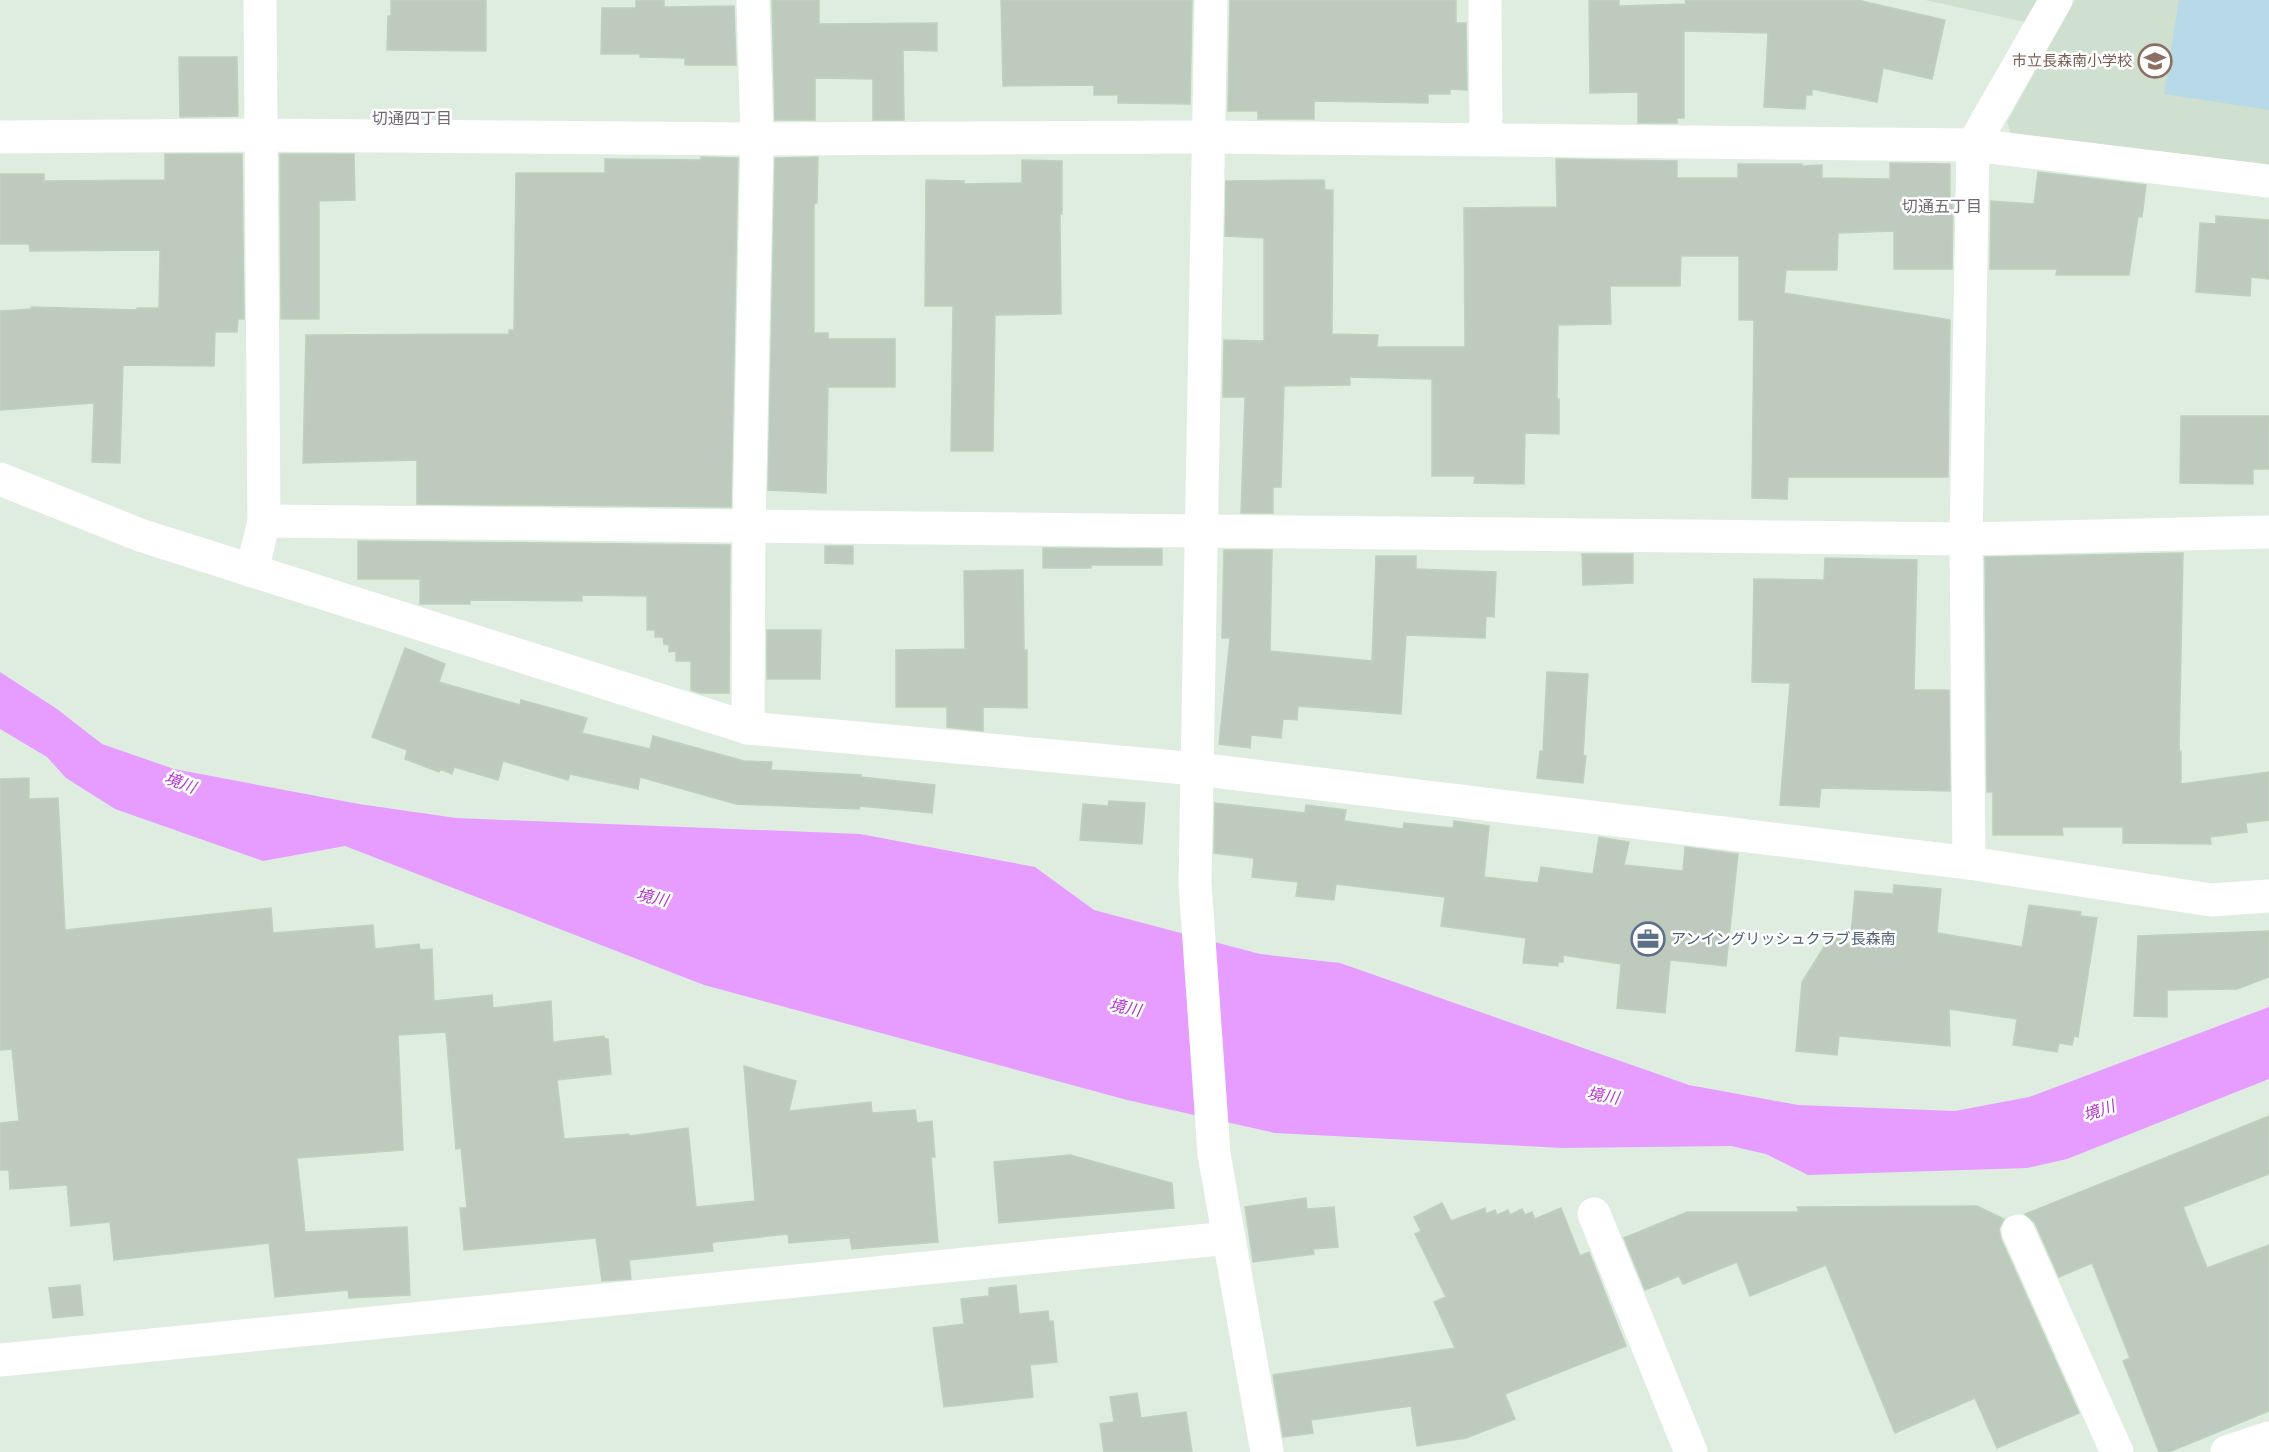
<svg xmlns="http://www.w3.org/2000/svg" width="2269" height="1452" font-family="'Nunito Sans','Noto Sans JP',sans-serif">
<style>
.education{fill:#cfdfd0}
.green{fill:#b7d9e8}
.water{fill:#e69dff}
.building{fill:#becabe;stroke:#bdd2bc;stroke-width:1.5}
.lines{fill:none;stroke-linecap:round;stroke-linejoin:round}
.minor{stroke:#fff;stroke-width:33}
.labels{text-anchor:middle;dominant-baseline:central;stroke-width:5;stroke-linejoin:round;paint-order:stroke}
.education-label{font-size:15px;fill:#785e54;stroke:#fff;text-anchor:end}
.service-label{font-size:15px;fill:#4e5e75;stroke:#fff;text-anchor:start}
.neighbourhood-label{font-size:16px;fill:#726974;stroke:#fff}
.water-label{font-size:16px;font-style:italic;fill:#b333cf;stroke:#fff}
</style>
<rect width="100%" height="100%" fill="#dfede0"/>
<g class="education">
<path d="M1925,0h127l-13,25z"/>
<path d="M2075,0h194v168l-255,-26 -7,-20z"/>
</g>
<path class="green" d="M2179,0h90v110l-105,-16z"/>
<path class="water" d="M0,672l57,37 45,35 72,25 185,35 97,14 404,16 175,33 59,43 166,44 80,9 349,122 109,20 157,6 74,-14 240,-90v72l-202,80 -40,9 -219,7 -42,-21 -35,-8 -168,2 -288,-15 -148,-33 -423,-115 -359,-139 -82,15 -148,-52 -49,-31 -19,-21 -47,-28z"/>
<g class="building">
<path d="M391,0h95v51l-99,-1 1,-34h3z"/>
<path d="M636,0h28v7l70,-1 2,59h-51v-7l-45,-1v-3h-39l1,-46h34z"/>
<path d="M772,0h47v24l118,-1v28l-34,-1 1,70h-31v-41l-58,-1v42h-40z"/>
<path d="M1001,0h191l-2,104 -72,-1v-8h-24v-10l-91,1z"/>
<path d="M1230,0h226v23h10l1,67 -17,-1v5h-22v9l-114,-2v18h-56v-8h-30z"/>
<path d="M1589,0h30v6l67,-2 -1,-4h172l88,20 -13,59 -49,-11 -6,34 -65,-13v6h-6l-1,14 -41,-2 4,-74 -84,-2v87h-7v5h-39v-31l-48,1z"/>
<path d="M179,57h58l1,59 -58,1z"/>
<path d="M165,154h77l2,165h-6l-1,13h-22l-1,34 -91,-1 -3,98 -28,-1 2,-59 -94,7v-99l31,-2v-2l106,3v-2h22l1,-58 -130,1 -1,-7h-29v-70h44v7l121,-1z"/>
<path d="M280,154h74l1,46 -36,1v118h-38z"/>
<path d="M701,157l37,1 -7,349 -314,-3v-44l-114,3 3,-128 203,-1v-4h5l2,-157h89v-14l96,1z"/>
<path d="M818,157l-1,46 -3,1v129h14v6h67v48h-67l-2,106 -58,-3 7,-332z"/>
<path d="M1556,159l121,2v17h61v-14h64v2l20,-1v13l68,1v-16l60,1v34h3l-1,71h-58v-38l-56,2 -1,37h-51l-2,23 166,27 -2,157h-160l-1,22 -35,-1 2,-178h-15v-64h-58l-1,30h-70l1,38 -53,1 -1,74h2v35l-34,-1 -1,51 -50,-1 1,-7h-43v-97l-82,-2v8l-66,1 -3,101h-8v26h-32l4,-116h-22l1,-57 40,1v-103l-39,-2 1,-55 98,-1 1,10h8l-1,144 46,1 -1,12h88l-1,-139 93,-1z"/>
<path d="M1022,160l40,1v53h-2l1,100 -66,1 -2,136h-42l2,-145h-28l1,-126 38,1v3l58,-1z"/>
<path d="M2038,172l108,13 -4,32h-4l-9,58h-73l1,-6h-67l1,-68 43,3z"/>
<path d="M2216,216l53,4v59l-18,-2 -1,19 -54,-4 4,-69 16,1z"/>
<path d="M2181,416h88v53h-16v15l-73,-1z"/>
<path d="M358,541l372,4 -1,148h-29l-9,-3v-29h-15v-10l-7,1v-7l-5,-1 -1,-7h-8v-7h-8v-34l-65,-1v6l-112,-1v4h-50v-25h-62z"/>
<path d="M825,546h28v18l-28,-1z"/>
<path d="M1043,548l119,1v16h-71v3h-48z"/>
<path d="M1224,550h48l-2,101 102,10 4,-105h40v13l80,3 -2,45 -8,-1 -1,22 -79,-3 -5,79 -103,-8 -1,14 -14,-1 -2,19 -30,-3 -1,13 -31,-4 11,-106h-8z"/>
<path d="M2183,553l-4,198h2v33l88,-12v48l-23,3 1,9 -37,5 1,7 -88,-1v-16h-61l1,8h-70v-43h-6l-2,-235z"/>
<path d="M1582,554h51v29l-50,2z"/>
<path d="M1825,558l92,2 -3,130h35l1,101 -129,-3 -2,19 -39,-2 10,-122 -38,-1 2,-103 70,1z"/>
<path d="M1023,570l1,80h3v58l-44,-1v24l-36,-4v-20h-51v-57l69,-1 -1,-78z"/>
<path d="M767,630h54l-1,49h-53z"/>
<path d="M405,648l40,16 -6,18 81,23 1,-5 66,18 -5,15 68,16 3,-13 91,25 28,1 -1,8 90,5v2l74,8 -3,28 -72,-7 -1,3 -123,-5 -96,-27 -2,12 -68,-15 -2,6 -65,-19 -5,19 -44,-13 -2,7 -12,-5 -1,3 -34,-13 2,-9 -35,-13z"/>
<path d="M1547,672l41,2 -5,81 3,1 -3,27 -46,-5 3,-27h3z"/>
<path d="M29,778v21l29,-1 7,132 206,-22 2,25 100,-8 2,24 44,-5 1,6 12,-1 2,52 58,-6 1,13 58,-7 2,41 51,-6 1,3h3l3,35 -54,6 7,59 65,-5v2l59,-8 8,79 59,-6 -11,-135 52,15 -7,30 82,-9 1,11 43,-3 2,13 15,-2 3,36h-4l7,85 -86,7 -2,-11 -61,5 -1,-9 -73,8 -3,1 1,8 -84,9 2,19 -29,2 -6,-43 -132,12 -4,-42h7l-6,-60 -5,1 -10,-117 -48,3 5,115 -106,8 8,74 102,-5 3,68 -61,3 -1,-8 -73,7 -6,-54 -155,17 -4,-38 -39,4 -4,-41 -57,4 -1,-19h-9v-47l19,-2 -7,-72 -12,1v-271z"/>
<path d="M1109,801l36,2 -3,41 -62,-4 3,-36 25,2z"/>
<path d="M1215,803l90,10 1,-8 40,5 -2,11 59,8 1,-6 49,5 1,-7 35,5 -5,51 54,6 3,-16 52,7 6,-37 30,5 -5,23 59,6 2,-24 53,7 -12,112 -56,-6 -5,53 -48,-5 4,-44 -58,-9v7h-5v4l-35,-3 3,-25 -85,-12 4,-29 -109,-13 -2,16 -38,-4 2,-14 -46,-5 2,-19 -40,-5z"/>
<path d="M1894,885l47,4 -4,44 85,14 7,-42 52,7 -1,4 17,2 -19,119 -4,-1 -2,9 -13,-2 -2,9 -44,-7 4,-26 -68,-10 1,37 -111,-10 -2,19 -41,-4 6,-69 30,-48 18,11 5,-54 38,3z"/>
<path d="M2269,931v46l-32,12 -70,1v27l-33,-1 4,-80z"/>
<path d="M2269,1116v58l-86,33 24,61 62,-23v166l-100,41h-10l-36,-91 7,-3 -38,-95 -33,14 -24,-54 -10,-9z"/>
<path d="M1070,1155l102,28 2,25 -175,15 -5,-61z"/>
<path d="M1306,1198l1,11 27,-2 4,40 -25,2 1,5 -61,8 -8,-55z"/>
<path d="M1442,1203l9,18 34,-13 1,6 9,-4 2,5 11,-5 2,5 12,-6 3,6 7,-3 3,7 26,-11 19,48 9,-4 37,94 -121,48 10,25 -49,19 -49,8 -6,-40 -100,14 2,13 -30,4 -10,-62 182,-27 -21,-46 12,-5 -31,-63 6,-3 -7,-14z"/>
<path d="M1977,1206l27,13 -5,10 2,10 78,174 -82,35 -22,-50 -80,35 -69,-168 -76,31 -13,-34 -54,22 -4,-8 -34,14 -21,-52 63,-26h112l-2,-5z"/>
<path d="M80,1285l3,30 -30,3 -4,-30z"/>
<path d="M1016,1285l3,29 29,-3 1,10h4l4,41 -27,3 3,32 -89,10 -11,-79 31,-4 -3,-25 28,-3v-8z"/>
<path d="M1137,1393l4,25 45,-6 6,40h-88l-4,-28 14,-2 -4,-25z"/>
</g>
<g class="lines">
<g class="minor">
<path d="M1211,0l-16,883 19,271 53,298"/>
<path d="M1485,0l1,140"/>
<path d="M0,137l261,-2 496,4 452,-2 764,8 296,36"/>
<path d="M0,479l140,56 608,193 449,41 772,94 242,37 58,-4"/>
<path d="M264,521l1702,18 303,-7"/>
<path d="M252,571l12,-50 -4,-521"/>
<path d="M748,728l1,-202 8,-387 -4,-139"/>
<path d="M1969,863l-3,-324 7,-394 83,-145"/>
<path d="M1594,1214l97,238"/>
<path d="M2018,1231l99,221"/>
<path d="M0,1360l1229,-122"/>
<path d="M2227,1452l42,-14"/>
</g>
</g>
<defs>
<symbol id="school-ring" viewBox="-11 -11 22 22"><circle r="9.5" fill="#fff" stroke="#8d6e63" stroke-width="1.5"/><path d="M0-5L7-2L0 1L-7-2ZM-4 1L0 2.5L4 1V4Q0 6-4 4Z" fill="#8d6e63"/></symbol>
<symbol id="office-ring" viewBox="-11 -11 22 22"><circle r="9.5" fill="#fff" stroke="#5c6f8a" stroke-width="1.5"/><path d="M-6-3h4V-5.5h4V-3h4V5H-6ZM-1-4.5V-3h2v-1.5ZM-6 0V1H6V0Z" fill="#5c6f8a"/></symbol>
</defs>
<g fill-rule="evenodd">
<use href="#school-ring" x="2136" y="42" width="38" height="38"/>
<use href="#office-ring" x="1629" y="920" width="38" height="38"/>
</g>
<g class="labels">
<g class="education-label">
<text x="2132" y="61">市立長森南小学校</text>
</g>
<g class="service-label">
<text x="1671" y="939">アンイングリッシュクラブ長森南</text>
</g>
<g class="neighbourhood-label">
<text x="412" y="119">切通四丁目</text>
<text x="1942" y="207">切通五丁目</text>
</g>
<g class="water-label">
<text transform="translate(180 783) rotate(20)">境川</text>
<text transform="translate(652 898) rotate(13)">境川</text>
<text transform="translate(1125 1008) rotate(11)">境川</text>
<text transform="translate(1603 1096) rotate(10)">境川</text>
<text transform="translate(2099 1111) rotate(-19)">境川</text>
</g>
</g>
</svg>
